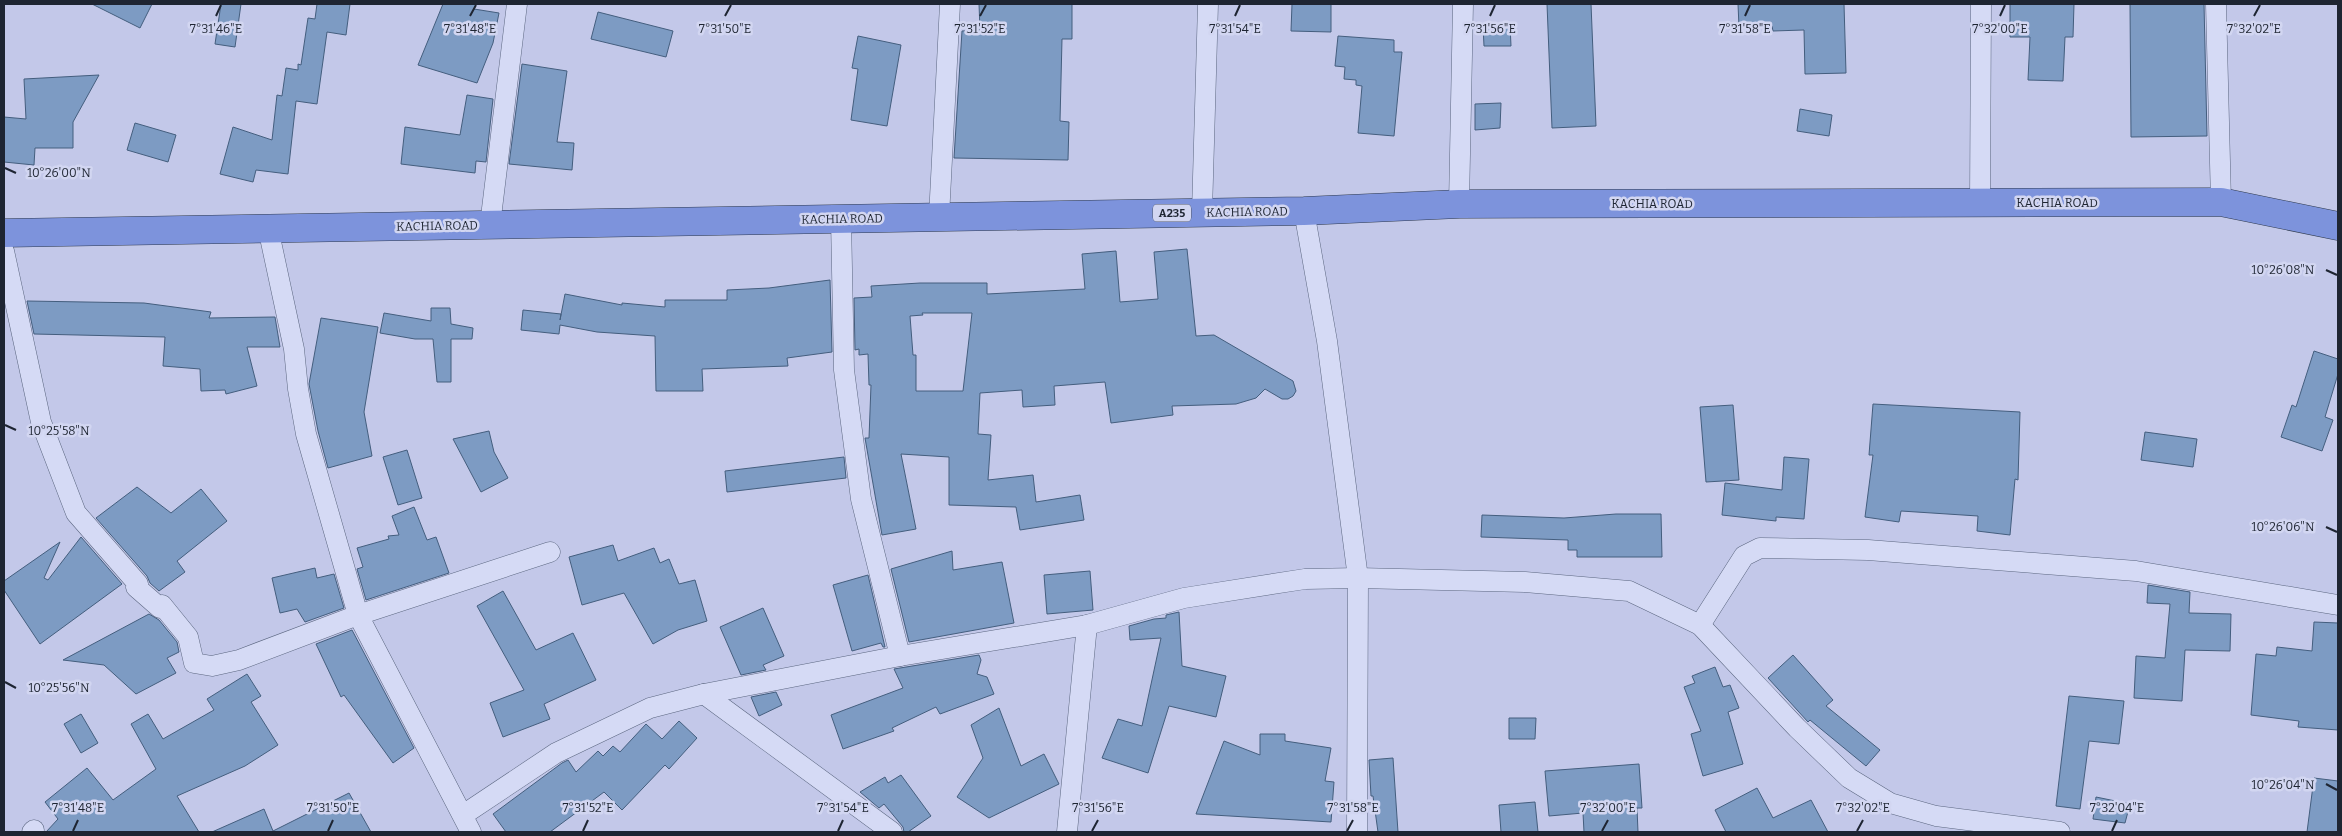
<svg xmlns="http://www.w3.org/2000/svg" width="2342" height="836" font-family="Bitter,serif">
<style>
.building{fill:#7d9bc3;stroke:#445e7e;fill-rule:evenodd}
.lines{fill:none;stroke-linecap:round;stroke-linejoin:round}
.minor-casing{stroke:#5c6781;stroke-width:21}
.trunk-casing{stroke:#303b4f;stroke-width:29}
.minor{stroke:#d5daf5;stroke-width:20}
.trunk{stroke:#7d93dc;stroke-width:28}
.ticks{fill:none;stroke:#1e2532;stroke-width:2}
.labels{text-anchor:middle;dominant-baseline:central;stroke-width:5;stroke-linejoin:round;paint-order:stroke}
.shield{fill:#d2d6f1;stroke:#545a6b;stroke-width:1}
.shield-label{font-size:11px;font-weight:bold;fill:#1e2532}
.street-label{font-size:12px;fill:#1e2532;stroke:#d2d6f1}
.ticks-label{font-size:12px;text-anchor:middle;fill:#1e2532;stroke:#d2d6f1;stroke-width:5;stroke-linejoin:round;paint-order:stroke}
</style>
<rect width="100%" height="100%" fill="#c3c8e9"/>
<g class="building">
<path d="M92,4h60l-12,24z"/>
<path d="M221,4h20l-6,43 -20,-3z"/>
<path d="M317,4h33l-4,31 -19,-3 -10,72 -21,-3 -8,73 -32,-4 -3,12 -33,-8 13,-47 39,13 5,-45 5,1 4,-28 12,2v-6l3,1 7,-47 7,1z"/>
<path d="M443,4h33l-2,5 25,4 -6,30 -16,40 -59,-18z"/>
<path d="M979,4h93v35h-10l-2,82 9,1 -1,38 -114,-2 8,-127 18,-1z"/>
<path d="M1292,4h39v28l-40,-1z"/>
<path d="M1547,4h44l5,122 -44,2z"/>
<path d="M1738,4h106l2,69 -41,1 -1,-44 -31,1 -1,-5 -33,1z"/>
<path d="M2010,4h64l-1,33h-8l-2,44 -35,-1 2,-43h-20z"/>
<path d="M2130,4h74l3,132 -76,1z"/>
<path d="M598,12l75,19 -7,26 -75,-18z"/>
<path d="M1510,25l1,21h-27l-1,-20z"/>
<path d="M858,36l43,9 -14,81 -36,-6 7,-51 -6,-1z"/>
<path d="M1338,36l56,4v12h8l-8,84 -36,-3 4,-47 -6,-1v-5l-12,-1 1,-12 -10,-1z"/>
<path d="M522,64l45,7 -10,71 17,1 -2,27 -63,-6z"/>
<path d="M99,75l-26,47v26h-38l-1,17 -30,-3v-45l22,2 -2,-40z"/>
<path d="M467,95l26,4 -7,63 -10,-1 -1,12 -74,-9 4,-37 55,8z"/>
<path d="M1501,103l-1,25 -25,2v-26z"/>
<path d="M1800,109l32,6 -3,21 -32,-5z"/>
<path d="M135,123l41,12 -8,27 -41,-12z"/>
<path d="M1187,249l9,87 18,-1 79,46 3,10 -3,5 -5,3h-6l-17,-10 -9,9 -20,6 -64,2 1,9 -62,8 -6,-41 -51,4 1,19 -32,2 -1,-17 -42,3 -2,41 13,1 -3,45 45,-5 3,27 44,-7 4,25 -64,10 -4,-23 -67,-2v-48l-48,-3 15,75 -34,6 -17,-97h4l2,-53h-2l-1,-31 -9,1v-6l-4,1 -1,-52 18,-1 -1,-11 49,-3h67v11l98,-5 -3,-35 34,-3 4,51 38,-3 -4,-47zM922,313h50l-9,78h-47v-36h-3l-3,-39 13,-1z"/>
<path d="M830,280l2,72 -45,6 1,8 -86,3 1,22h-47l-1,-55 -58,-4 -37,-7 -1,9 -38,-4 2,-20 38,4 -1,6 5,-26 57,11v-2l43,4v-7h62v-10l42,-2z"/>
<path d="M27,301l117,2 67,9 -2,6 66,-1 5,30h-33l10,39 -31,8 -1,-4 -24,1 -1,-22 -37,-3 2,-29 -131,-3z"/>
<path d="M431,308h19l1,16 22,4 -1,11h-21v43h-14l-4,-43h-18l-35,-6 4,-20 47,8z"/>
<path d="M321,318l57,9 -14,85 8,44 -44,12 -10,-37 -9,-47z"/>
<path d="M2314,351l24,8v15l-13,43 8,3 -11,31 -41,-14 11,-32 4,2z"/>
<path d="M1873,404l147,8 -2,68 -3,-1 -5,56 -33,-4 1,-15 -77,-5 -2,11 -34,-5 8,-62h-4z"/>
<path d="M1733,405l6,75 -33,2 -6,-75z"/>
<path d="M489,431l5,21 14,26 -27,14 -28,-53z"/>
<path d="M2145,432l52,7 -4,28 -52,-7z"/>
<path d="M407,450l15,48 -24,7 -15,-48z"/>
<path d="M844,457l2,21 -119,14 -2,-21z"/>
<path d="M1784,457l25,2 -5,60 -28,-2v4l-54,-6 3,-32 57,7z"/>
<path d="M137,487l34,26 30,-24 26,32 -50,40 8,11 -26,19 -9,-8 -3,-7 -51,-58z"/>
<path d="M414,507l13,33 9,-3 13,36 -83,27 -9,-31 6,-2 -6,-19 32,-9 -1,-3 11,-1 -7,-19z"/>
<path d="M1616,514h45l1,43h-85v-7h-9v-10l-87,-3 1,-22 82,3z"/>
<path d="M81,537l41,47 -82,60 -36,-54v-9l56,-39 -16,36 4,2z"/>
<path d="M613,545l5,16 36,-13 6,15 9,-4 10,25 16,-4 12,41 -29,9 -25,14 -29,-51 -42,12 -13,-48z"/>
<path d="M952,551l1,19 49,-8 12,61 -105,19 -18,-73z"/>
<path d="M315,568l2,10 17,-4 10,34 -39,14 -8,-13 -17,4 -8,-35z"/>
<path d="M1090,571l3,39 -46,4 -3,-39z"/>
<path d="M868,575l17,72h-2l-2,-4 -29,8 -19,-66z"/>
<path d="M2148,585l42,7 -1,21 42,1 -1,37 -45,-1 -3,51 -48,-3 2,-42 29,2 5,-54 -23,-1z"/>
<path d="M503,591l33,59 37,-17 23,47 -52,24 6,15 -47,18 -13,-34 34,-13 -47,-84z"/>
<path d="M763,608l21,48 -21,9 3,5 -25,5 -21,-48z"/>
<path d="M1179,612l3,54 44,10 -10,41 -47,-11 -21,67 -46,-15 16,-39 24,7 19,-88 -31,2 -1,-14 25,-7 12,-1v-3z"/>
<path d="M149,614l10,6 18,22 2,10 -12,6 9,15 -40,21 -32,-29 -41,-5z"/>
<path d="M2314,622l24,1v107l-40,-3 1,-6 -48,-6 5,-61 20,2 1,-9 35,4z"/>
<path d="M352,630l62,118 -21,15 -49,-68 -3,2 -25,-53z"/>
<path d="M979,655l2,5 -4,14 10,3 7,17 -54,20 -4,-7 -44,21 2,3 -51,18 -12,-34 72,-27 -9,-19z"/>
<path d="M1793,655l40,45 -7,6 54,44 -14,16 -56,-46 -2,2 -40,-44z"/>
<path d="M1715,667l8,20 7,-2 9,23 -11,4 15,52 -40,12 -12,-42 10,-3 -17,-44 11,-4 -3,-7z"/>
<path d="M247,674l14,22 -10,6 27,43 -33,21 -68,30 22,36h-153l12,-13 -13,-17 42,-34 26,32 43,-31 -25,-45 17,-10 15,25 51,-29 -7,-11z"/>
<path d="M776,692l6,13 -23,11 -8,-19z"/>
<path d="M2069,696l55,5 -5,43 -30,-3 -9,68 -24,-3z"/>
<path d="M999,708l22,58 23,-12 15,30 -70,34 -32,-21 26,-39 -12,-33z"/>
<path d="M81,714l17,29 -17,10 -17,-29z"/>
<path d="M1509,718h27l-1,21h-26z"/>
<path d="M679,721l18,17 -28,31 -4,-4 -43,45 -18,-18 -54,40h-44l-13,-18 69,-51 6,-3 8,12 22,-21 5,5 10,-10 7,6 26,-28 16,15z"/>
<path d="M1260,734h25v7l46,7 -6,33 9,1 -3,40 -135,-8 28,-73 36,14z"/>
<path d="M1393,758l5,74h-20l-5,-36h-2l-2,-36z"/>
<path d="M1639,764l3,44h-5l1,24h-54l-1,-19 -34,3 -4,-45z"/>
<path d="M901,775l30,41 -23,16h-4l-1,-5 -19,-23 -5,4 -19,-16 25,-15 3,6z"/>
<path d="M2314,778l24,3v51h-31z"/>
<path d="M1757,788l16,30 38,-18 17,32h-102l-11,-22z"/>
<path d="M349,793l22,39h-159l52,-23 9,22z"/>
<path d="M2096,797l34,7 -5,19 -32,-4z"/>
<path d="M1535,802l3,30h-37l-2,-27z"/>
</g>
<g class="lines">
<defs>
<g id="minor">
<path d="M2216,4l5,198"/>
<path d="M1980,203l1,-199"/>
<path d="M1459,204l4,-200"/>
<path d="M1304,211l23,130 31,237 -1,254"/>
<path d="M1202,212l6,-208"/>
<path d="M939,217l11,-213"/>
<path d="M841,219l3,151 17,129 39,157"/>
<path d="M490,225l27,-221"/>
<path d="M268,228l26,121 4,40 8,45 52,181 113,217"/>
<path d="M4,251l37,171 35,91 62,71 -2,3 24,21 2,-3 26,32 6,26 18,3 27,-6 119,-45 192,-63"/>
<path d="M1700,625l44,-69 16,-8 108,2 268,21 202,34"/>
<path d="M704,694l188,138"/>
<path d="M463,815l93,-62 94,-45 54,-14 196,-38 187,-31 97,-27 121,-19 53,-1 167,4 104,9 71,34 97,103 52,50 41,25 46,13 124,16"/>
<path d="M32,832l2,-2"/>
<path d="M1067,832l20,-207"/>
</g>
<path id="trunk" d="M4,233l1300,-22 155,-7 762,-2 117,24"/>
</defs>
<use href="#minor" class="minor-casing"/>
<use href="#trunk" class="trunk-casing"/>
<use href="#minor" class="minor"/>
<use href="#trunk" class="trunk"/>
</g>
<path class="ticks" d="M216,16l5,-11M470,16l6,-11M725,16l6,-11M980,16l6,-11M1235,16l5,-11M1490,16l5,-11M1745,16l5,-11M2000,16l5,-11M2254,16l6,-11M5,168l11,5M2326,270l11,5M5,425l11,5M2326,527l11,5M5,682l11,6M2326,784l11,6M73,831l5,-11M328,831l5,-11M583,831l5,-11M838,831l5,-11M1092,831l6,-11M1347,831l6,-11M1602,831l6,-11M1857,831l6,-11M2112,831l5,-11"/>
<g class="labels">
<rect class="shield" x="1153" y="204.5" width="38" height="17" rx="4"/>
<g class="shield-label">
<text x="1172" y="213">A235</text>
</g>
<g class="street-label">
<text x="2057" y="203">KACHIA ROAD</text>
<text x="1652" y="204">KACHIA ROAD</text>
<text transform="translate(1247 212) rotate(-1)">KACHIA ROAD</text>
<text transform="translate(842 219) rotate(-1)">KACHIA ROAD</text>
<text transform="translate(437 226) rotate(-1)">KACHIA ROAD</text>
</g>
</g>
<g class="ticks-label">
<text x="980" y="33">7°31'52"E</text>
<text x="1235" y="33">7°31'54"E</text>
<text x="216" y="33">7°31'46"E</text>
<text x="470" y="33">7°31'48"E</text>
<text x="725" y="33">7°31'50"E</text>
<text x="1490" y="33">7°31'56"E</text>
<text x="1745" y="33">7°31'58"E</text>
<text x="2000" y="33">7°32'00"E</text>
<text x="2254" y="33">7°32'02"E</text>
<text x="59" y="177">10°26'00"N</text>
<text x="2283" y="274">10°26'08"N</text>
<text x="59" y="435">10°25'58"N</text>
<text x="2283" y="531">10°26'06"N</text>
<text x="59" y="692">10°25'56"N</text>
<text x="2283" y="789">10°26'04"N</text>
<text x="78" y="812">7°31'48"E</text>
<text x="333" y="812">7°31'50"E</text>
<text x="588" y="812">7°31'52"E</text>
<text x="843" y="812">7°31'54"E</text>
<text x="1098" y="812">7°31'56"E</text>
<text x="1353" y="812">7°31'58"E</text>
<text x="1608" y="812">7°32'00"E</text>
<text x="1863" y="812">7°32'02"E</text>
<text x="2117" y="812">7°32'04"E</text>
</g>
<rect width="2342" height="836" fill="none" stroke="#1e2532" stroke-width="10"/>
</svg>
